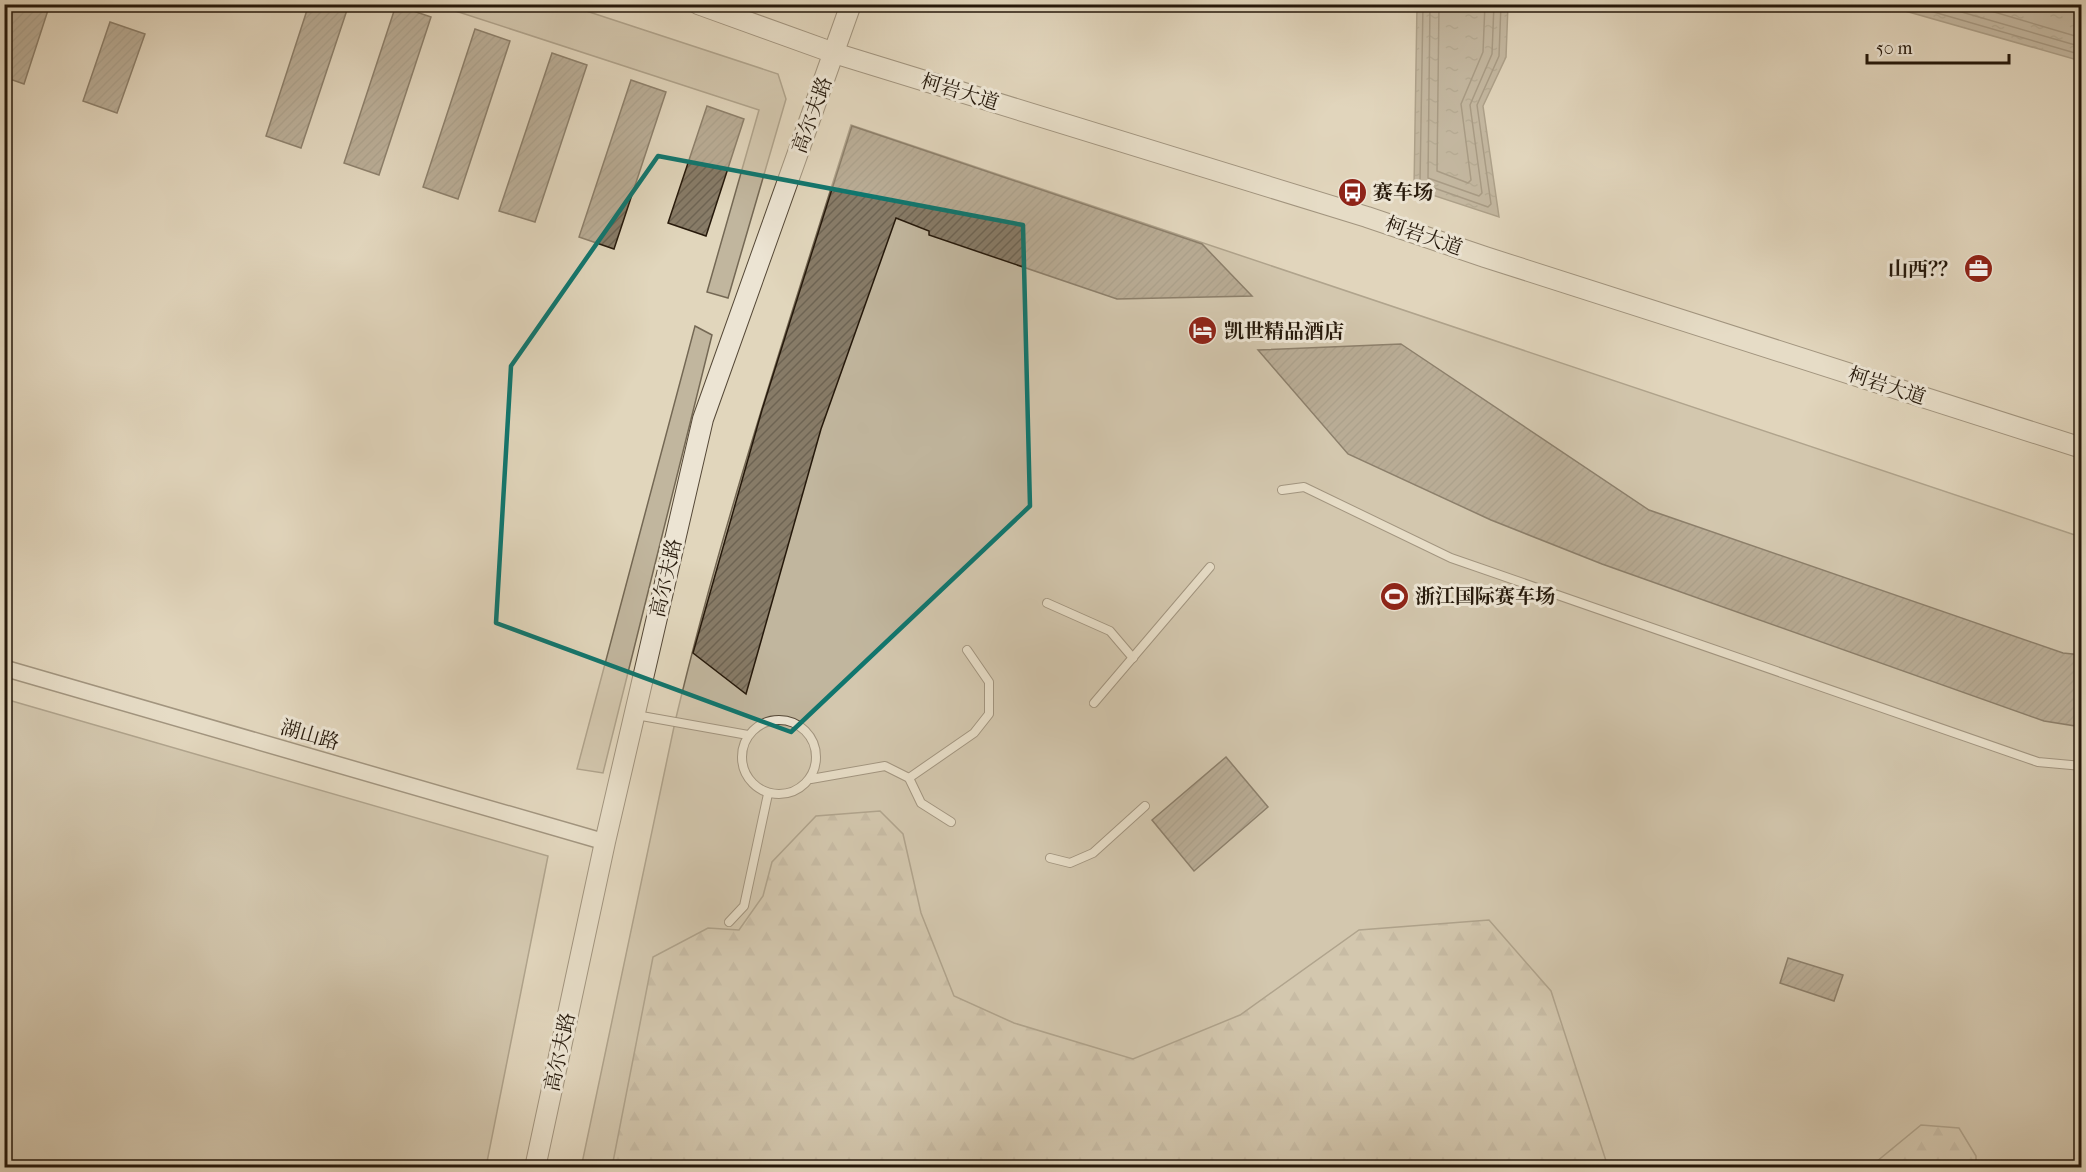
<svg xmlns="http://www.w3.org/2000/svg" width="2086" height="1172" font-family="'IM FELL French Canon','Noto Serif SC',serif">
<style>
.green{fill:#c1b69e;stroke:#746854;stroke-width:1.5}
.forest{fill:url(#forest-firs);stroke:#746854;stroke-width:1.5}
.water{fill:url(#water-ripples);stroke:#706451;stroke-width:1.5}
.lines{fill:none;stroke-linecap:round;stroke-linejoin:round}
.shore{stroke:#645846;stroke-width:1.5}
.building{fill:url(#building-hatch);stroke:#26190b;stroke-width:1.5}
.service-casing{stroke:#554837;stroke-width:10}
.minor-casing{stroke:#554837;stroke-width:18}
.tertiary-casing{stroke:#554837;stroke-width:22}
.service{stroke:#ece4d3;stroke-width:8}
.minor{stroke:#ece4d3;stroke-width:15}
.tertiary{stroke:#ece4d3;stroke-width:20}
.marked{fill:none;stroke:#0f766e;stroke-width:4.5;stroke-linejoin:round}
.labels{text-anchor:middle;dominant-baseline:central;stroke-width:6;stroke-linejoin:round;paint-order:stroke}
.street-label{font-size:20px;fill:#26190b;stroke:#ece4d3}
.poi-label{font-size:20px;font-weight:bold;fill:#26190b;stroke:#ece4d3;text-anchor:start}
</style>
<defs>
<pattern id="forest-firs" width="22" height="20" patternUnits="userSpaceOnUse" patternTransform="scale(1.5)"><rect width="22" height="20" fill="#c1b69e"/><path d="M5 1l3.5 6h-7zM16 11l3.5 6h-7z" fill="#a69c87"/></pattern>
<pattern id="water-ripples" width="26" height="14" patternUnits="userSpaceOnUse" patternTransform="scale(1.5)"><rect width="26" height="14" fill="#a19680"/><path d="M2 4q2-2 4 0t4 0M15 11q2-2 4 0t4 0" fill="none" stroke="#837a67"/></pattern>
<pattern id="building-hatch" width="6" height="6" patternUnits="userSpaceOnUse" patternTransform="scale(1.5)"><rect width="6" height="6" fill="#877b67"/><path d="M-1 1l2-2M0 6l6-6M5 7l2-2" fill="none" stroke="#6e6453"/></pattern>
</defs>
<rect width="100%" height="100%" fill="#e1d6bc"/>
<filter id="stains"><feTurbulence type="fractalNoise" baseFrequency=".00333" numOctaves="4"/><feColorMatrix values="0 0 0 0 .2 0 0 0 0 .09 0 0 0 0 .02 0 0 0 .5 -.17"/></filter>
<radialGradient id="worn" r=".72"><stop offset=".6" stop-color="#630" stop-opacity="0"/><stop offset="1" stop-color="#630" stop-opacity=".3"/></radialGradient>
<g class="green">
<path d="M437,5h131l210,69 8,25 -58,199 -21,-6 52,-182z"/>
<path d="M851,125l1230,412v630l-1500,1 94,-446c48,-202 114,-399 176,-597z"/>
<path d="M695,326l17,9 -109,438 -26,-4z"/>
<path d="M5,699l543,157 -62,311h-481z"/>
</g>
<g class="forest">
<path d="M880,811l23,23 18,79 33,83 60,27 119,36 107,-44 119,-85 130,-10 62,71 57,176h-996l41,-210 55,-29 31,2 24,-34 9,-34 44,-46z"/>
<path d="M1921,1125l38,3 17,28v11h-106z"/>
</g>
<g class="water">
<path d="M1417,5h91l-2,52 -23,49 16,111 -85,-28z"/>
<path d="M1884,5h197v56z"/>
</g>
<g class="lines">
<g class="shore">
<path d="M1423,4l-3,179 68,24 3,-3 -14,-99 22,-49 2,-52"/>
<path d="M1430,4l-2,174 51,18 3,-3 -12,-88 22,-51 2,-50"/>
<path d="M1439,4l-2,167 31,12 3,-3 -10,-76 22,-52 2,-48"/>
<path d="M1906,4l176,51"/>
<path d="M1934,4l148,43"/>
<path d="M1967,4l115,34"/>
</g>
</g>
<g class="building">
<path d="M10,4h40l-26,80 -20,-7v-55z"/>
<path d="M309,4h40l-48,144 -35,-12z"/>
<path d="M396,5l35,12 -52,158 -35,-12z"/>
<path d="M110,22l35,12 -28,79 -34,-12z"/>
<path d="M475,29l35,12 -52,158 -35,-12z"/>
<path d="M552,53l35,12 -52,157 -36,-11z"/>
<path d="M631,80l35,12 -52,157 -35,-12z"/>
<path d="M707,106l37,13 -38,117 -38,-13z"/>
<path d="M852,126l350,118 50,52 -135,3 -188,-64v-4l-33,-13 -75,211 -75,265 -53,-41 69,-243z"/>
<path d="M1401,344l248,166 414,143 19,2v72l-38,-6 -442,-157 -111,-44 -143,-66 -90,-104z"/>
<path d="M1226,757l42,50 -74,64 -42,-51z"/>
<path d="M1788,958l55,17 -9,26 -54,-18z"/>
</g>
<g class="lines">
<defs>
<g id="service">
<path d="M1282,490l22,-3 147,71 587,204 44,4"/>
<path d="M1047,603l63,28 23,27"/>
<path d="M1094,703l116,-136"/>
<path d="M636,715l112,20"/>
<circle cx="779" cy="757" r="37"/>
<path d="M909,778l65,-45 15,-19v-32l-22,-32"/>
<path d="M811,779l74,-13 24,12 12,25 30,19"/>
<path d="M1050,858l20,5 23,-10 52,-47"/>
<path d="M729,922l15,-16 24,-112"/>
</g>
<path id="minor" d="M4,668l601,174"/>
<g id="tertiary">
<path d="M698,4l136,49 533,164 118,40 597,191"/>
<path d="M535,1168l70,-326 98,-423 148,-415"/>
</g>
</defs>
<use href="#service" class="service-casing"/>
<use href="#minor" class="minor-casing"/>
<use href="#tertiary" class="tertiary-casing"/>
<use href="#service" class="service"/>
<use href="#minor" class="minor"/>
<use href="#tertiary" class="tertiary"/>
</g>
<path d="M0 0H2086V1172H0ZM658,156l365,69 7,281 -239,226 -295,-109 15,-257z" fill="#e1d6bc" fill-opacity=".55" fill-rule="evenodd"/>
<path class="marked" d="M658,156l365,69 7,281 -239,226 -295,-109 15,-257z"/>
<defs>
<symbol id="bus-disc" viewBox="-11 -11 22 22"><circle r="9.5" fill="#8f2418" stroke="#ece4d3"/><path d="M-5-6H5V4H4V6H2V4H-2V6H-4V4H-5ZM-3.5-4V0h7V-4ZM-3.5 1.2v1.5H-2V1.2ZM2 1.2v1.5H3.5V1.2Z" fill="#fff"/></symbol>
<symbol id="office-disc" viewBox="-11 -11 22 22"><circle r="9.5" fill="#8f2418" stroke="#ece4d3"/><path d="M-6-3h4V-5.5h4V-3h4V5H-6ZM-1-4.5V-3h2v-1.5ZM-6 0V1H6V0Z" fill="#fff"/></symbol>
<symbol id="hotel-disc" viewBox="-11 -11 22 22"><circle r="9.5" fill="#8f2418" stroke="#ece4d3"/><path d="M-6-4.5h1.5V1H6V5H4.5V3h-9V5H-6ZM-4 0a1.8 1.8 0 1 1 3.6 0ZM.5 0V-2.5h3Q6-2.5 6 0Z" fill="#fff"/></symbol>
<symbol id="stadium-disc" viewBox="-11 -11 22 22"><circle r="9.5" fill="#8f2418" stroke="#ece4d3"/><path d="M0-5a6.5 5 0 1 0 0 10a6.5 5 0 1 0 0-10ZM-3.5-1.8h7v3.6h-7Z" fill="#fff"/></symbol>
</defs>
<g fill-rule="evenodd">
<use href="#bus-disc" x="1336" y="176" width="33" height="33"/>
<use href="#office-disc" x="1962" y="252" width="33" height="33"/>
<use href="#hotel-disc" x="1186" y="314" width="33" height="33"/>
<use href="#stadium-disc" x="1378" y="580" width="33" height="33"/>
</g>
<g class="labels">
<g class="street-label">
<text transform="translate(960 92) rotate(17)">柯岩大道</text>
<text transform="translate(812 115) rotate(-70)">高尔夫路</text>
<text transform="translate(1424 236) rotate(19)">柯岩大道</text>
<text transform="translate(1887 386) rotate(18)">柯岩大道</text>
<text transform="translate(666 578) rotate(-77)">高尔夫路</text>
<text transform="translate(310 735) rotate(16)">湖山路</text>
<text transform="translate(560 1052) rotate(-78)">高尔夫路</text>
</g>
<g class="poi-label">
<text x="1373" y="192">赛车场</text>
<text x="1958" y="269" text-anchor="end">山西？？</text>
<text x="1224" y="331">凯世精品酒店</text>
<text x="1415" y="596">浙江国际赛车场</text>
</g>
</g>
<rect width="2086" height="1172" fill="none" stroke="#e1d6bc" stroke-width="24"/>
<rect x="6" y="6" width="2074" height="1160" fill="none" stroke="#26190b" stroke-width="3"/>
<rect x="12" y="12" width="2062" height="1148" fill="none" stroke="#26190b" stroke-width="1.5"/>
<path d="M1867 54v9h142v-9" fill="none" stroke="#26190b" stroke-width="3"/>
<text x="1876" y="54" font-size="18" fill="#26190b" stroke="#ece4d3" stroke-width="4.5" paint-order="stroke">50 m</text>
<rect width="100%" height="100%" filter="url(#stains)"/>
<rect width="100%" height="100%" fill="url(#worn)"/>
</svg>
